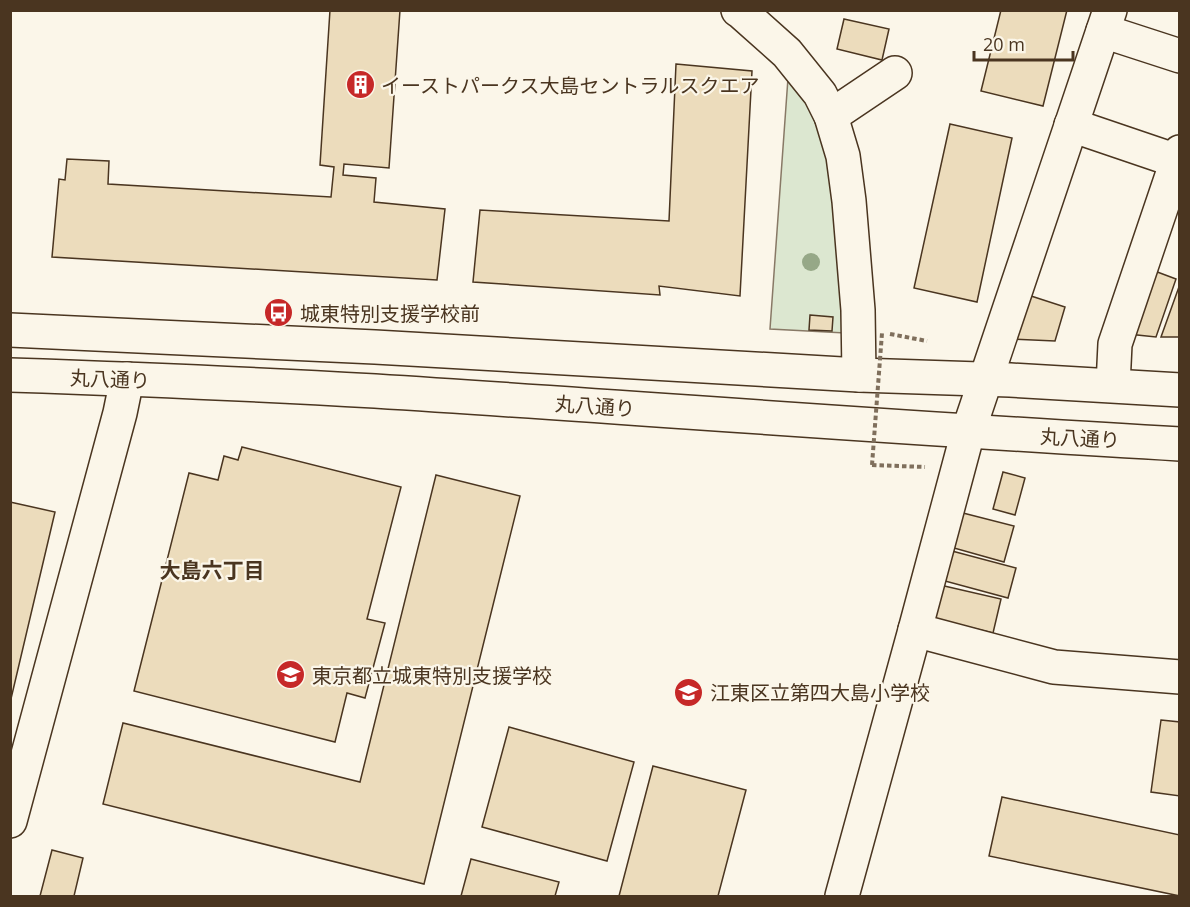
<svg xmlns="http://www.w3.org/2000/svg" width="1190" height="907" font-family="'Open Sans','Noto Sans JP',sans-serif">
<style>
.green{fill:#dce7d0;stroke:#887966;stroke-width:1.5}
.building{fill:#ecdcbc;stroke:#4a3520;stroke-width:1.5}
.lines{fill:none;stroke-linecap:round;stroke-linejoin:round}
.minor-casing{stroke:#4a3520;stroke-width:36}
.major-casing{stroke:#4a3520;stroke-width:36}
.path{stroke:#7f6f5c;stroke-width:4;stroke-dasharray:4.5 3;stroke-linecap:butt}
.minor{stroke:#fbf6e9;stroke-width:33}
.major{stroke:#fbf6e9;stroke-width:33}
.path-bridge{stroke:#7f6f5c;stroke-width:4;stroke-dasharray:4.5 3;stroke-linecap:butt}
.tree{fill:#96a887}
.labels{text-anchor:middle;dominant-baseline:central;stroke-width:4.5;stroke-linejoin:round;paint-order:stroke}
.poi-label{font-size:20px;fill:#4a3520;stroke:#fbf6e9;text-anchor:start}
.street-label{font-size:20px;fill:#4a3520;stroke:#fbf6e9}
.neighbourhood-label{font-size:21px;font-weight:bold;fill:#4a3520;stroke:#fbf6e9}
</style>
<rect width="100%" height="100%" fill="#fbf6e9"/>
<path class="green" d="M788,78l25,32 12,32 10,66 10,125 -75,-4z"/>
<g class="building">
<path d="M330,10h70l-11,158 -45,-4 -1,11 33,3 -2,24 71,7 -8,71 -385,-23 7,-78 6,1 2,-21 42,2 -1,23 223,13 3,-30 -14,-2z"/>
<path d="M1001,10h66l-24,96 -62,-15z"/>
<path d="M844,19l45,10 -7,31 -45,-11z"/>
<path d="M676,64l76,7 -12,225 -81,-10 1,9 -187,-13 7,-72 189,11z"/>
<path d="M950,124l62,14 -35,164 -63,-14z"/>
<path d="M1152,270l24,9 -20,58 -28,-3z"/>
<path d="M1180,284v53h-19z"/>
<path d="M1028,295l37,12 -10,34 -42,-2z"/>
<path d="M810,315l23,2 -1,14 -23,-1z"/>
<path d="M242,447l159,40 -34,132 18,4 -20,75 -18,-5 -12,49 -201,-51 55,-218 29,7 6,-24 14,4z"/>
<path d="M1003,472l22,6 -10,37 -22,-6z"/>
<path d="M436,475l84,21 -96,388 -321,-80 20,-81 237,59z"/>
<path d="M10,502l45,10 -45,191z"/>
<path d="M963,513l51,13 -10,36 -50,-14z"/>
<path d="M952,551l64,17 -8,30 -63,-17z"/>
<path d="M940,585l61,14 -8,34 -62,-15z"/>
<path d="M1161,720l19,2v74l-29,-4z"/>
<path d="M509,727l125,35 -27,99 -125,-34z"/>
<path d="M653,766l93,24 -28,106h-99z"/>
<path d="M1002,797l178,38v61l-191,-40z"/>
<path d="M52,850l31,8 -9,38h-34z"/>
<path d="M471,859l88,23 -4,14h-94z"/>
</g>
<g class="lines">
<defs>
<g id="minor">
<path d="M738,10l3,2 46,41 33,41 11,22 12,40 6,45 9,109 1,65"/>
<path d="M1103,31l77,25"/>
<path d="M831,116l64,-43"/>
<path d="M1071,125l106,36"/>
<path d="M1113,385l2,-41 65,-192"/>
<path d="M915,630l139,37 126,10"/>
<path d="M10,821l110,-408 7,-34"/>
<path d="M842,896l73,-266 53,-198 142,-422"/>
</g>
<g id="major">
<path d="M10,330l365,17 484,28 151,5 170,10"/>
<path d="M10,375c122,4 244,9 365,16 268,17 536,38 805,53"/>
</g>
</defs>
<use href="#minor" class="minor-casing"/>
<use href="#major" class="major-casing"/>
<g class="path">
<path d="M890,334l37,7"/>
<path d="M872,465l53,2"/>
</g>
<use href="#minor" class="minor"/>
<use href="#major" class="major"/>
<path class="path-bridge" d="M872,465l10,-132"/>
</g>
<circle class="tree" cx="811" cy="262" r="9"/>
<defs>
<symbol id="building-disc" viewBox="-11 -11 22 22"><circle r="9.5" fill="#c62828" stroke="#fbf6e9"/><path d="M-4-6H4V6H1V3H-1V6H-4ZM-2.5-4.3h1.7v1.8h-1.7ZM.8-4.3h1.7v1.8H.8ZM-2.5-1h1.7V.8h-1.7ZM.8-1h1.7V.8H.8Z" fill="#fff"/></symbol>
<symbol id="bus-disc" viewBox="-11 -11 22 22"><circle r="9.5" fill="#c62828" stroke="#fbf6e9"/><path d="M-5-6H5V4H4V6H2V4H-2V6H-4V4H-5ZM-3.5-4V0h7V-4ZM-3.5 1.2v1.5H-2V1.2ZM2 1.2v1.5H3.5V1.2Z" fill="#fff"/></symbol>
<symbol id="school-disc" viewBox="-11 -11 22 22"><circle r="9.5" fill="#c62828" stroke="#fbf6e9"/><path d="M0-5L7-2L0 1L-7-2ZM-4 1L0 2.5L4 1V4Q0 6-4 4Z" fill="#fff"/></symbol>
</defs>
<g fill-rule="evenodd">
<use href="#building-disc" x="344" y="68" width="33" height="33"/>
<use href="#bus-disc" x="262" y="296" width="33" height="33"/>
<use href="#school-disc" x="274" y="658" width="33" height="33"/>
<use href="#school-disc" x="672" y="676" width="33" height="33"/>
</g>
<g class="labels">
<g class="poi-label">
<text x="381" y="85">イーストパークス大島セントラルスクエア</text>
<text x="300" y="313">城東特別支援学校前</text>
<text x="312" y="675">東京都立城東特別支援学校</text>
<text x="710" y="692">江東区立第四大島小学校</text>
</g>
<g class="street-label">
<text transform="translate(110 379) rotate(2)">丸八通り</text>
<text transform="translate(595 406) rotate(4)">丸八通り</text>
<text transform="translate(1080 438) rotate(3)">丸八通り</text>
</g>
<g class="neighbourhood-label">
<text x="212" y="570">大島六丁目</text>
</g>
</g>
<rect width="1190" height="907" fill="none" stroke="#4a3520" stroke-width="24"/>
<path d="M974 51v9h99v-9" fill="none" stroke="#4a3520" stroke-width="3"/>
<text x="983" y="51" font-size="18" fill="#4a3520" stroke="#fbf6e9" stroke-width="4.5" paint-order="stroke">20 m</text>
</svg>
